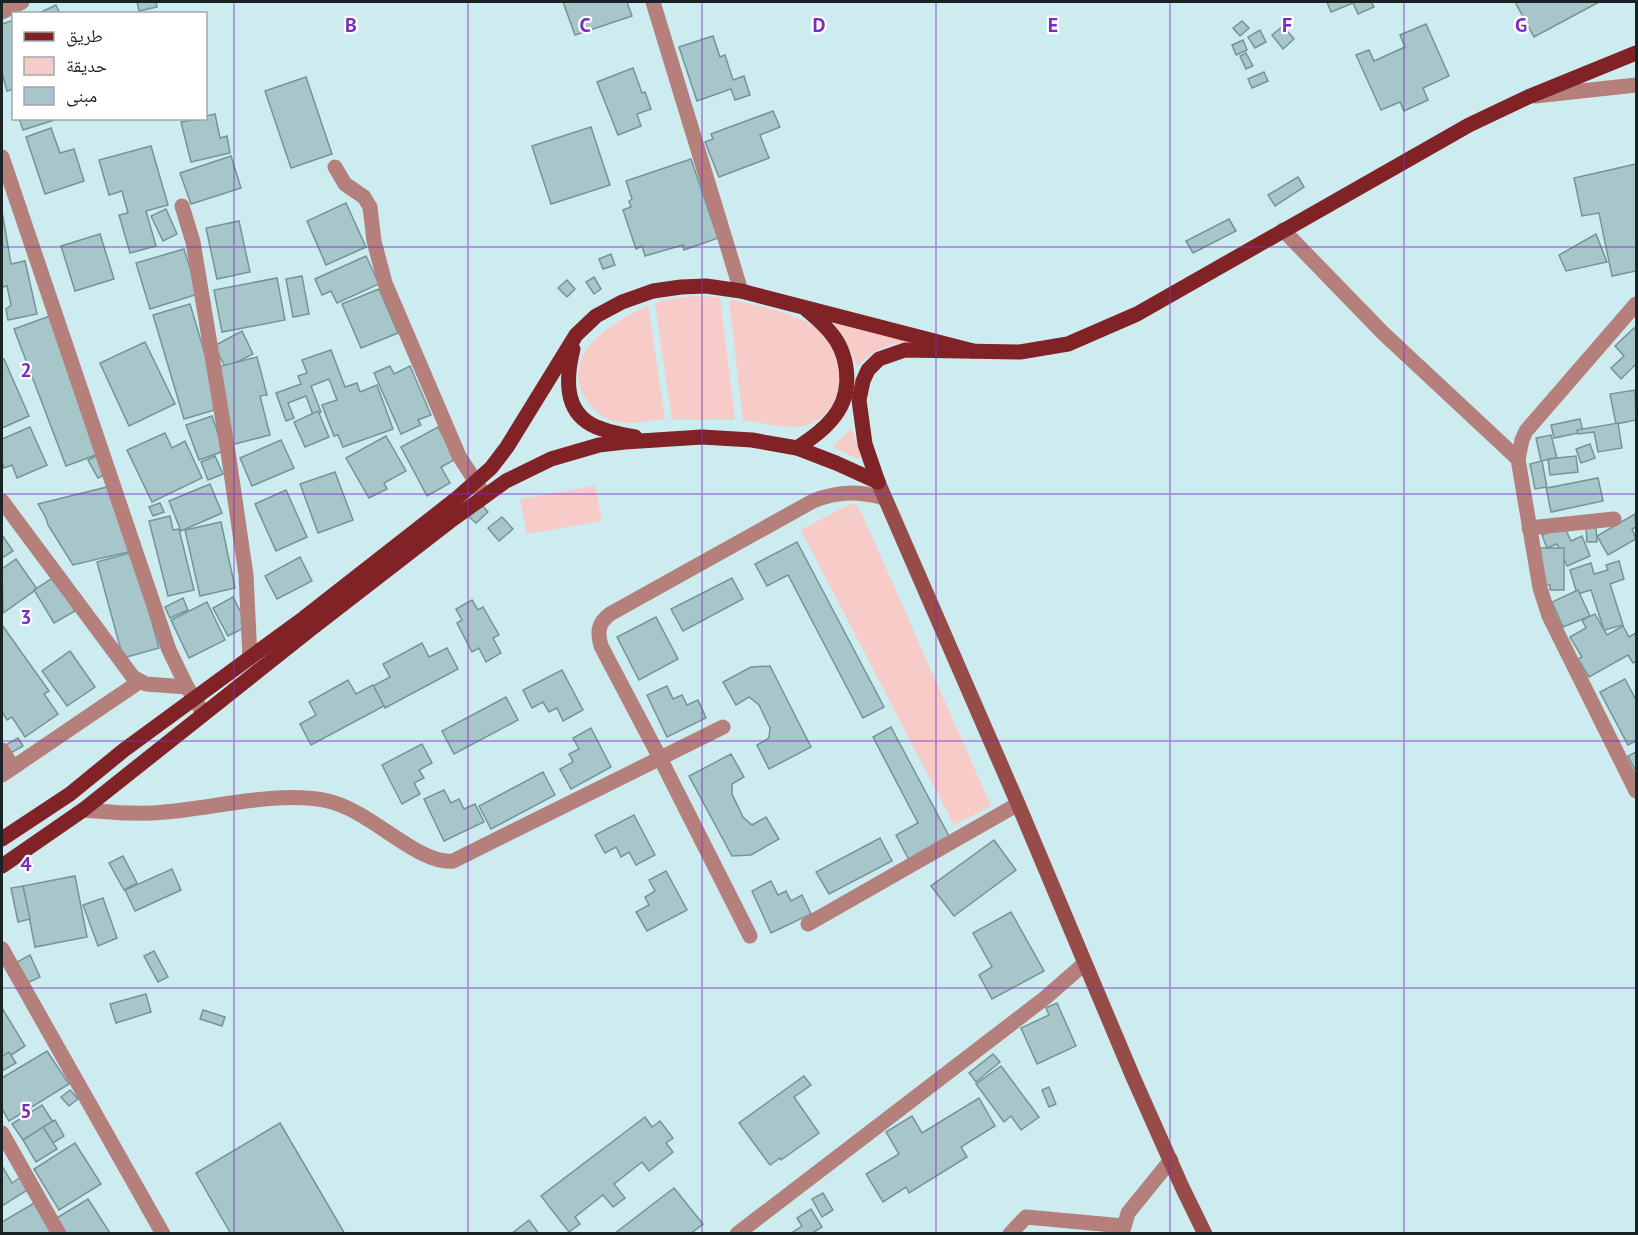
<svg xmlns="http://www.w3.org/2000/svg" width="1638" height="1235" font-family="'PT Sans','Noto Naskh Arabic',sans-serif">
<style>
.green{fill:#f6cbc8}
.building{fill:#a6c6c9;stroke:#769497;stroke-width:1.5}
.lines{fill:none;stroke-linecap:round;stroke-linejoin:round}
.street{stroke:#b57f7c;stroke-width:15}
.secondary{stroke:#984c4a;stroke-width:15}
.primary{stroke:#812227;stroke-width:15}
.grid{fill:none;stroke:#7b2cbf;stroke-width:1.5;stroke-opacity:0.55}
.grid-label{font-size:20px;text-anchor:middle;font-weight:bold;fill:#7b2cbf;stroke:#fff;stroke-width:4.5;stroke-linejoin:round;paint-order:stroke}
</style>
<rect width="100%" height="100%" fill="#ccecef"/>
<g class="green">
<path d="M693,296l27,1 15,123h-63l-17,-117 8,-3z"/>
<path d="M729,300c28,4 78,16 98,37 26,28 13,86 -29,90 -18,1 -38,-5 -55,-7z"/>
<path d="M648,305l17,114c-15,1 -32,6 -46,3 -14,-2 -26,-11 -33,-23 -28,-46 28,-77 62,-94z"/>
<path d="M828,321l81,19v3c-19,-1 -40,8 -51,24l-15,-32z"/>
<path d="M851,428l10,28 -3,3 -25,-12z"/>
<path d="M595,486l7,35 -75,13 -7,-35z"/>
<path d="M850,504l6,1 6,9 129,292 -37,19 -153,-295z"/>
</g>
<g class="building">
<path d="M137,2h19l1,5 -18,4z"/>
<path d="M563,2h64l5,14 -57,19z"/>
<path d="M1327,2h44l3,5 -16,7 -5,-11 -22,9z"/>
<path d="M1515,2h84l-65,35z"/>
<path d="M56,5l4,9h-23z"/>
<path d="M14,20v69l-7,2 -5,-18v-49z"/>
<path d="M1242,21l7,7 -9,8 -7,-8z"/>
<path d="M1426,24l23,52 -26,12 5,12 -24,11 -4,-9 -19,8 -25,-55 13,-5 5,11 31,-14 -5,-12z"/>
<path d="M1283,26l11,13 -11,10 -11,-14z"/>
<path d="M1260,30l6,12 -11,6 -7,-11z"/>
<path d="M713,36l7,21 5,-2 8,25 11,-4 6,19 -15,5 -4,-11 -34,12 -18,-54z"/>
<path d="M1243,40l4,10 -11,5 -4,-10z"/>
<path d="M1246,53l7,13 -7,3 -6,-13z"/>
<path d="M633,68l9,25 3,-1 6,17 -14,5 4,12 -23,9 -21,-53z"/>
<path d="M1264,72l4,9 -16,7 -4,-9z"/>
<path d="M306,77l26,77 -41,14 -26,-77z"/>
<path d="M773,111l7,16 -20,8 9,23 -50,19 -14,-35 8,-3 -2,-5z"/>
<path d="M215,114l5,24 7,-2 3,17 -39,9 -10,-40 25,-4v-2z"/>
<path d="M19,118h39v1l-35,11z"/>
<path d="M591,127l19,58 -59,19 -19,-58z"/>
<path d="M51,128l9,25 14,-4 10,32 -39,13 -19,-57z"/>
<path d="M151,146l17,59 -22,6 10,35 -26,7 -11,-38 9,-2 -6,-22 -13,4 -10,-35z"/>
<path d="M231,156l10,32 -50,16 -11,-31z"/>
<path d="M691,159l27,79 -34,12 -1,-5 -38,11 -3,-10 -6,3 -13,-39 8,-3 -2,-6 3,-2 -6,-18z"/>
<path d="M1636,164v107l-24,5 -13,-63 -17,3 -8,-38z"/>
<path d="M1298,177l6,10 -29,19 -7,-11z"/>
<path d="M346,203l20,44 -40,18 -19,-44z"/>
<path d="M166,209l11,25 -14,7 -12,-25z"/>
<path d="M2,211l9,53 14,-3 12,53 -29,6 -2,-11 5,-4 -4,-19 -5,1z"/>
<path d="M1229,219l7,12 -43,22 -7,-12z"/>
<path d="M239,221l11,51 -33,7 -11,-51z"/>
<path d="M100,234l14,45 -39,12 -14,-45z"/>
<path d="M1596,234l11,28 -41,9 -7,-16z"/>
<path d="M184,249l14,45 -48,15 -14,-46z"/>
<path d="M611,254l4,11 -12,4 -4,-10z"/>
<path d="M366,256l13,28 -42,19 -6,-12 -9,4 -7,-16z"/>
<path d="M302,276l7,38 -16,3 -7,-38z"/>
<path d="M594,277l7,12 -7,5 -8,-12z"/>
<path d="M277,278l8,42 -63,12 -8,-42z"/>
<path d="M567,280l8,9 -8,8 -9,-9z"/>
<path d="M379,289l19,44 -37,15 -19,-44z"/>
<path d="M190,304l31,104 -37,11 -31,-104z"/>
<path d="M50,316l54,136 -38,14 -52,-137z"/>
<path d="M1634,328l2,2v34l-15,15 -10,-11 13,-12 -9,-10z"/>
<path d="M242,331l11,23 -27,14 -12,-22z"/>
<path d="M145,342l30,62 -46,22 -29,-63z"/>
<path d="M331,350l14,37 12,-4 3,9 17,-7 16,44 -50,18 -5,-12 -4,1 -12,-31 15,-5 -8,-21 -18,7 10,26 -8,3 -7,-19 -18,7 6,15 -8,3 -10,-28 25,-9 -3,-8 9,-3 -5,-13z"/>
<path d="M257,357l10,38 -7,1 10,39 -39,10 -13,-78z"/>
<path d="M4,359l25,57 -27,12v-68z"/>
<path d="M390,366l4,8 16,-8 21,49 -13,5 3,5 -20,9 -27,-61z"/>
<path d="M1635,390l1,30 -20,4 -6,-30z"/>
<path d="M318,411l11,26 -24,10 -11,-25z"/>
<path d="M212,416l12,35 -25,9 -13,-35z"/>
<path d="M1580,419l3,13 -29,6 -3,-13z"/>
<path d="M1618,423l4,25 -24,4 -4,-20 -16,2 -1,-4z"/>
<path d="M30,427l17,38 -30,13 -5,-13 -8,3 -2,-6v-23z"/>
<path d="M438,427l18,32 -15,8 9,16 -23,13 -26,-49z"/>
<path d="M165,433l7,15 13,-7 17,37 -50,24 -25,-52z"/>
<path d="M1551,435l6,23 -16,3 -5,-23z"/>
<path d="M386,436l20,35 -22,12 3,6 -18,9 -23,-40z"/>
<path d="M281,440l13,28 -42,18 -12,-28z"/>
<path d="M1590,444l5,14 -14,5 -5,-14z"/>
<path d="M98,455l10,18 -10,5 -10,-18z"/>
<path d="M215,456l8,18 -15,6 -7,-18z"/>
<path d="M1576,456l2,16 -28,3 -2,-16z"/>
<path d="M1542,461l5,27 51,-10 5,23 -52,11 -5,-25 -11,2 -5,-25z"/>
<path d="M335,472l18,48 -35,13 -18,-49z"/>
<path d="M210,484l12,29 -41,18 -12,-30z"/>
<path d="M111,486l21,65 -59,14 -25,-40 -2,-7 -8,-14z"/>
<path d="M286,490l21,47 -31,14 -21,-47z"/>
<path d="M160,503l4,9 -11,4 -4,-9z"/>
<path d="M481,504l7,8 -12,11 -8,-7z"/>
<path d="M1635,514l1,13 -4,2 4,10 -28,16 -11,-19z"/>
<path d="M170,516l3,14 6,-1 15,61 -26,6 -19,-75z"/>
<path d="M502,517l11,12 -14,12 -11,-13z"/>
<path d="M221,522l14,66 -35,8 -15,-66z"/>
<path d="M1564,526l7,15 11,-5 8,20 -23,10 -10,-22 -10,4 -5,-13z"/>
<path d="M1586,528h10l1,14h-10z"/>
<path d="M2,535l11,16 -11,7z"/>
<path d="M797,542l87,165 -21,11 -75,-143 -21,11 -12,-22z"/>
<path d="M1540,548h24v42h-14v-5h-11z"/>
<path d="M133,552l26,96 -36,10 -26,-96z"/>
<path d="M300,557l12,24 -35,18 -12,-23z"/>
<path d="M16,559l21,30 -34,24 -1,-44z"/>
<path d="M1619,561l5,18 -14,5 13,41 -19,5 -13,-40 -14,4 -7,-24 21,-7 3,11 14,-4 -2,-5z"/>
<path d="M54,577l21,34 -21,12 -20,-33z"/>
<path d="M732,578l11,21 -60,32 -12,-22z"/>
<path d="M1578,590l12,26 -27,11 -11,-25z"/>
<path d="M233,597l15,29 -20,10 -15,-28z"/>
<path d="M183,598l5,12 -18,8 -5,-11z"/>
<path d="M472,600l6,10 5,-3 16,28 -6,3 8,15 -15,9 -7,-14 -7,4 -15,-29 5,-3 -6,-11z"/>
<path d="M207,602l18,38 -36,18 -18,-38z"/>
<path d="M1595,614l12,21 16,-9 6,11 7,-4v28l-3,2 -5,-8 -39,22 -11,-18 4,-2 -12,-20 16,-9 -4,-8z"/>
<path d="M656,617l22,42 -39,21 -22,-43z"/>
<path d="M2,625l47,66 -5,3 14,20 -33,23 -13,-20 -5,3 -5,-8z"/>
<path d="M422,643l7,14 18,-9 11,21 -73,39 -12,-22 17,-9 -7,-13z"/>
<path d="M70,651l25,36 -28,19 -25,-35z"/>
<path d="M770,666l41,81 -42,22 -12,-24 12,-7 1,-10 -11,-23 -10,-8 -13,8 -13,-23 28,-15z"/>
<path d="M562,670l21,40 -20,11 -6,-13 -8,4 -6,-10 -11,6 -9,-18z"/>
<path d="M1625,679l11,21v41l-8,4 -28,-53z"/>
<path d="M348,680l8,14 17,-9 11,21 -73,39 -11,-21 16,-9 -7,-13z"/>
<path d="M667,686l6,13 9,-4 5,10 11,-5 8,18 -39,19 -20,-42z"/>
<path d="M506,697l12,23 -64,34 -12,-23z"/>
<path d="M891,727l59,111 -41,22 -13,-25 22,-12 -45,-86z"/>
<path d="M591,728l20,39 -40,22 -11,-20 13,-7 -4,-8 10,-5 -6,-11z"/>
<path d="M18,738l5,8 -16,9 -5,-8z"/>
<path d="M422,744l10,19 -13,7 5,8 -10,5 6,11 -18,10 -20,-39z"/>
<path d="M1636,752v20l-8,-16z"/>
<path d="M731,754l13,23 -12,7v10l11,23 9,8 14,-8 13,22 -28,16 -19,1 -43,-80z"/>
<path d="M543,772l12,23 -64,34 -12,-23z"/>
<path d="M444,790l7,13 8,-4 5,10 11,-5 9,18 -40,19 -20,-42z"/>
<path d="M634,815l21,40 -19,10 -7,-13 -8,5 -5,-10 -11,6 -10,-18z"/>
<path d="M880,838l12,23 -63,33 -13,-22z"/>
<path d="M994,840l22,30 -62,46 -23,-30z"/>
<path d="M123,856l14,27 -13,7 -15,-27z"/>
<path d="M172,869l9,21 -46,21 -10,-21z"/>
<path d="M666,871l21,39 -40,21 -11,-19 13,-7 -4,-8 10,-6 -6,-11z"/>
<path d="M75,876l12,61 -52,10 -12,-61z"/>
<path d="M771,881l7,14 8,-4 5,10 11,-6 9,19 -40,19 -19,-42z"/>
<path d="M23,886l7,33 -12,3 -7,-34z"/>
<path d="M103,898l14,40 -19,8 -15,-41z"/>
<path d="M1011,912l33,59 -52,28 -13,-24 13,-8 -19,-34z"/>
<path d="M154,951l14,26 -10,5 -14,-26z"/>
<path d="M30,955l10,22 -13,6 -10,-21z"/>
<path d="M146,994l5,18 -35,11 -6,-19z"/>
<path d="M1057,1003l19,43 -39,18 -16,-36 28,-13 -3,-7z"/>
<path d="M2,1008l23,38 -23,15z"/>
<path d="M203,1010l22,7 -3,9 -22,-7z"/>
<path d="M47,1051l22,33 -60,37 -7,-12v-31z"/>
<path d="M9,1052l7,11 -14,8v-14z"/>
<path d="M993,1054l7,8 -24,20 -7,-9z"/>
<path d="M1001,1066l38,51 -18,13 -10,-14 -7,6 -28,-38z"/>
<path d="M804,1076l7,9 -17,12 25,36 -38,27 -1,-2 -10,7 -31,-42z"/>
<path d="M1049,1087l7,17 -7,3 -7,-17z"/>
<path d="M70,1090l8,9 -9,7 -8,-9z"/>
<path d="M979,1098l16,28 -34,21 6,10 -58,36 -3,-6 -23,15 -17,-28 33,-20 -13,-22 26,-16 10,17z"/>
<path d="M42,1105l11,17 -30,18 -11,-16z"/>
<path d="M645,1117l7,10 8,-6 13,17 -7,5 7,9 -24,19 -7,-9 -28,22 11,14 -12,9 -10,-12 -28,22 5,7 -11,8 -28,-36z"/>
<path d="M55,1120l9,16 -11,7 -10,-16z"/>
<path d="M280,1123l65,111h-114l-35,-61z"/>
<path d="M43,1127l14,22 -21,13 -13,-22z"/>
<path d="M75,1143l26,41 -42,26 -25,-41z"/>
<path d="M2,1166l10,17 9,-6 8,12 -27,17z"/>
<path d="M674,1188l29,36 -13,10h-76z"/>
<path d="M823,1193l10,17 -11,7 -10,-18z"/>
<path d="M88,1199l22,34 -46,1 -9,-15z"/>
<path d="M36,1202l19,32h-53v-12z"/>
<path d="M811,1209l11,18 -11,7h-21l12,-8 -5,-8z"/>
<path d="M529,1220l10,14h-28z"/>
</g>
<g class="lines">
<g class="street">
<path d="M653,2l88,289"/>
<path d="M2,12l20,-10"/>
<path d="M1535,96l101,-11"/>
<path d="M2,157l167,493 18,37 17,27"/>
<path d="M335,167l10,17 19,13 6,10 4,34 11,42 74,173 26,40"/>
<path d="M182,206l11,36 35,210 18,123 4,83"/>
<path d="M1283,230l100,103 135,126"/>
<path d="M1636,304l-110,127 -4,9 -4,19 22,129 9,28 87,175"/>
<path d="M2,501l131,176 13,7 41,3"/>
<path d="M1529,528l85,-9"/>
<path d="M2,750l11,17"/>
<path d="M2,775l137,-93"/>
<path d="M83,810c28,2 55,5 82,2 49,-4 116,-22 163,-11 42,9 90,64 125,60l270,-134"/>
<path d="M808,924l210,-120"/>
<path d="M750,936l-90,-178 -59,-112c-4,-14 -3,-23 9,-32l203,-113c25,-10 45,-10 71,-3"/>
<path d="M2,949l161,285"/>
<path d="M2,1133l57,101"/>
<path d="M737,1234l308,-236 39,-34"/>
<path d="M1010,1234l16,-17 98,9"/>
<path d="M1122,1234l6,-21 43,-53"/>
</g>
<path class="secondary" d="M878,482l140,322 115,273 49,110 23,47"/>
<g class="primary">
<path d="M573,349c-8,32 -9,68 29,80 11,4 22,6 33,8"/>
<path d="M797,448c15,-10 31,-21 41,-37 15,-24 10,-59 -8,-79 -7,-9 -16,-16 -24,-23"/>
<path d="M878,482l-13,-38 -6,-44 4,-19 5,-11 11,-11 26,-9 115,2 48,-8 69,-30 332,-189 59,-28 108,-44"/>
<path d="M2,839l68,-45 54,-44 180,-132 152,-119 35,-31 16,-21 69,-112 20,-19 26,-14 31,-11 28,-4 25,-1 35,5 232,60"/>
<path d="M2,866l81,-56 228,-181 138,-107 57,-41 45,-22 48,-14 26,-3 77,-5 50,3 45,8 39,15 42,19"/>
</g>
</g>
<path class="grid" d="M234,2v1232M468,2v1232M702,2v1232M936,2v1232M1170,2v1232M1404,2v1232M2,247h1634M2,494h1634M2,741h1634M2,988h1634"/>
<g class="grid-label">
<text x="351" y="32">B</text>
<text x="585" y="32">C</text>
<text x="819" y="32">D</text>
<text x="1053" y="32">E</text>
<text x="1287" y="32">F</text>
<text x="1521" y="32">G</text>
<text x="26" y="377">2</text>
<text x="26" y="624">3</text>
<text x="26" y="871">4</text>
<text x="26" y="1118">5</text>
</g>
<rect width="1638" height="1235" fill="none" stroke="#172324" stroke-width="6"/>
<rect x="12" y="12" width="195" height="108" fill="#ffffff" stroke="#a2a7a7" stroke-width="1.5"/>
<rect x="24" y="32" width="30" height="9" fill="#812227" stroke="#a2a7a7" stroke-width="1.5"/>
<text x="66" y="42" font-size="18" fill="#172324">طريق</text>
<rect x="24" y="57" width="30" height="18" fill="#f6cbc8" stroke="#a2a7a7" stroke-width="1.5"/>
<text x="66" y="72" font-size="18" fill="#172324">حديقة</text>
<rect x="24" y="87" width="30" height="18" fill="#a6c6c9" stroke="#a2a7a7" stroke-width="1.5"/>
<text x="66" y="102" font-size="18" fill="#172324">مبنى</text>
</svg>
